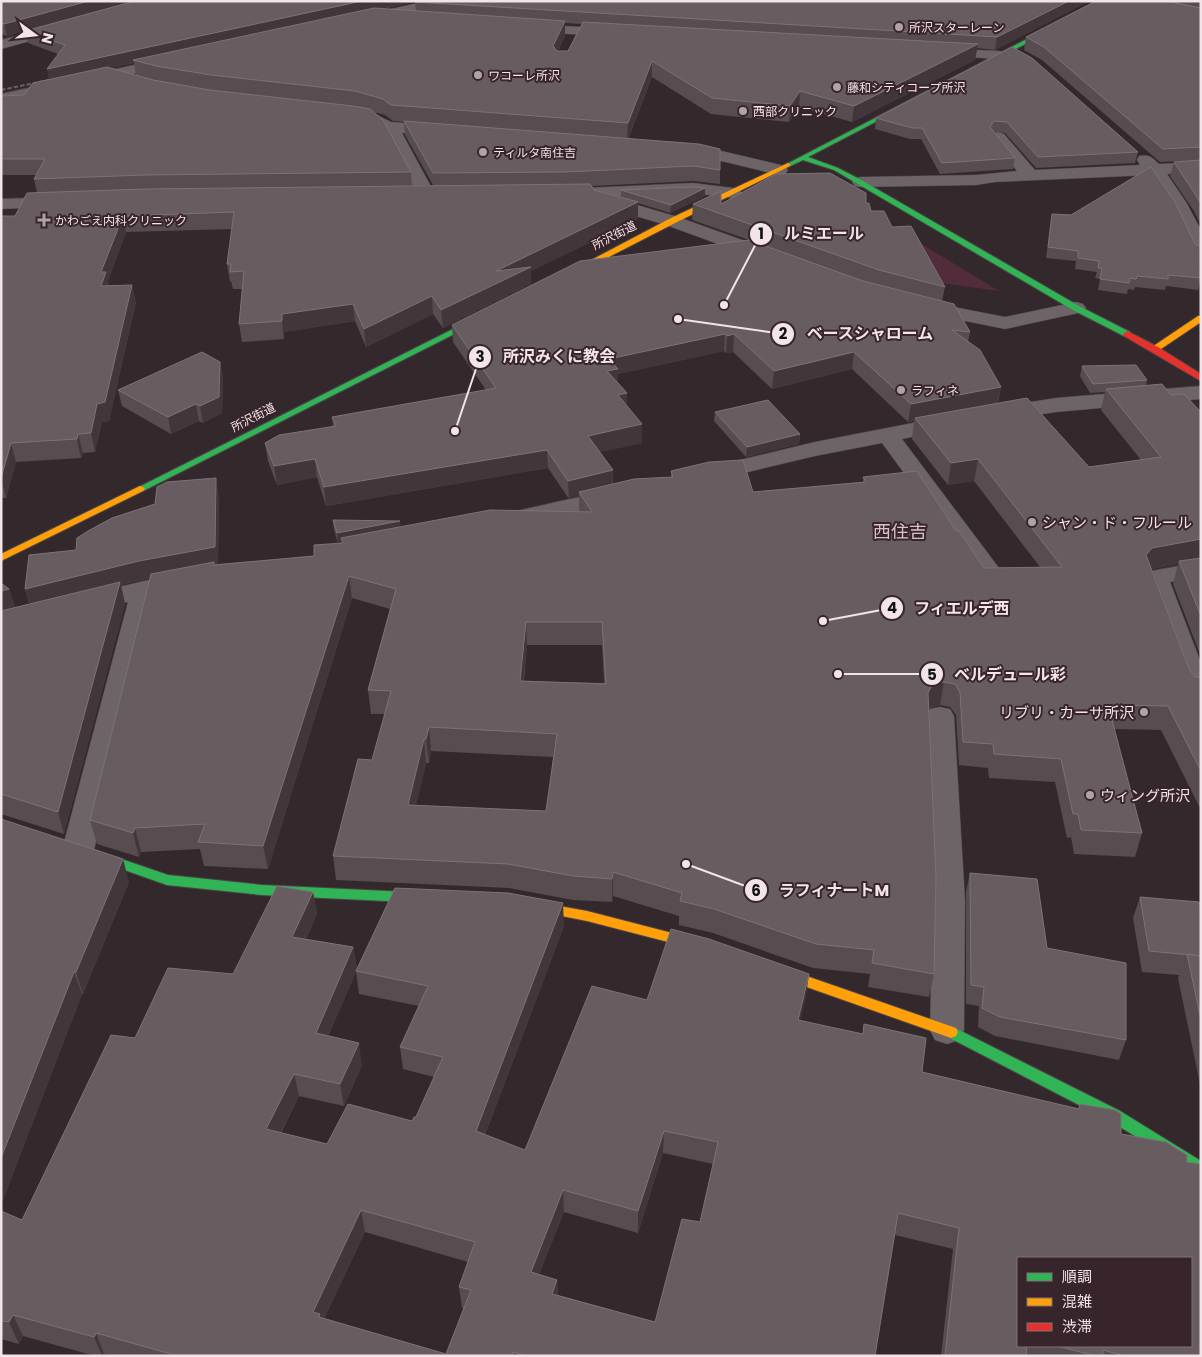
<svg xmlns="http://www.w3.org/2000/svg" width="1202" height="1357" font-family="Poppins,'Noto Sans JP',sans-serif">
<style>
.green{fill:#522c3b}
.lines{fill:none;stroke-linecap:round;stroke-linejoin:round}
.street-casing{stroke:#4e4547;stroke-width:1}
.fast-casing{stroke:#4e4547;stroke-width:2}
.slow-casing{stroke:#4e4547;stroke-width:2}
.jam-casing{stroke:#4e4547;stroke-width:2}
.street{fill:#6d6468;fill-rule:evenodd}
.fast{fill:#30b455;fill-rule:evenodd}
.slow{fill:#ff9f0a;fill-rule:evenodd}
.jam{fill:#e5322d;fill-rule:evenodd}
.rail{stroke:#696063;stroke-width:2;stroke-dasharray:4.5 2;stroke-linecap:butt}
.wall{fill:#574c4f;fill-rule:evenodd}
.shaded-wall{fill:#41373a}
.building{fill:#675d60;stroke:#7d7275;fill-rule:evenodd}
.poi-dot{fill:#afa3a6;stroke:#38242b;stroke-width:2}
.labels{text-anchor:middle;dominant-baseline:central;stroke-width:4;stroke-linejoin:round;paint-order:stroke}
.far-poi-label{font-size:12px;fill:#f2e4e8;stroke:#38242b;text-anchor:start}
.far-street-label{font-size:12px;fill:#f2e4e8;stroke:#38242b}
.poi-label{font-size:15px;fill:#f2e4e8;stroke:#38242b;text-anchor:start}
.quarter-label{font-size:18px;fill:#dac0c8;stroke:#38242b}
.leader{fill:none;stroke:#f2e4e8;stroke-width:2}
.callout-dot{fill:#f2e4e8;stroke:#38242b;stroke-width:2}
.mark-label{font-size:15px;text-anchor:middle;font-weight:bold;fill:#111}
.callout-label{font-size:16px;text-anchor:middle;font-weight:bold;fill:#f2e4e8;stroke:#38242b;stroke-width:4;stroke-linejoin:round;paint-order:stroke}
</style>
<rect width="100%" height="100%" fill="#33292c"/>
<path class="green" d="M915,240l84,51 -58,-8z"/>
<g class="lines">
<defs>
<g id="street">
<path d="M427,1h27l-7,4 -78,17 -7,-4 2,-3z"/>
<path d="M62,24l5,1 2,3 -2,3 -66,18v-9z"/>
<path d="M529,24l87,5 5,1 2,3 -2,3 -5,1 -92,-6 -2,-3 2,-3z"/>
<path d="M938,48l61,3 5,1 2,3 -2,3 -5,1 -66,-4 -2,-3 2,-3z"/>
<path d="M171,57l5,1 2,3 -2,3 -175,40v-10z"/>
<path d="M377,115l14,7 50,4 6,2 2,3 -2,3 -6,2 -39,-3 33,61 -3,4 -6,1 -6,-1 -3,-4 -31,-60 -17,-14 2,-3z"/>
<path d="M998,132l6,2 31,36 105,-5 -3,-5 2,-4c10,-2 13,1 20,8l42,-2v10l-34,2 19,28 15,28v26l-7,-2 -26,-52 -18,-27 -155,7 -19,3 -115,2 -6,-1 -3,-4 3,-4 6,-1 115,-2 41,-4 -27,-34 2,-3z"/>
<path d="M683,146l30,3 72,17 3,4 -3,4 -6,1 -66,-16 -36,-4 -2,-4 2,-4z"/>
<path d="M693,183l40,5 6,1 3,4 -3,4 -6,1 -40,-5 -83,4 68,20 95,34 2,4 -2,4 -7,2 -7,-2 -93,-34 -71,-21 -3,-4 2,-2 -29,1 -6,-1 -3,-4 3,-4 6,-1z"/>
<path d="M60,197l6,1 3,4 -3,4 -65,3v-10z"/>
<path d="M923,301l82,16 71,-15 7,2 3,4 -3,4 -78,17 -89,-18 -3,-4 3,-4z"/>
<path d="M1201,386v13l-145,13 -57,9 -8,-2 -3,-5 3,-5 8,-2 57,-9z"/>
<path d="M949,416l8,2 3,5 -3,5 -55,11 100,133 4,5 -4,5 -9,3 -9,-3 -102,-139 -67,13 -105,25 -8,-2 -4,-5 4,-5 113,-27z"/>
<path d="M614,489l8,2 4,5 -4,5 -105,24 -9,-2 -3,-5 3,-5z"/>
<path d="M1201,562v16l-31,4 31,81v37l-13,-2 -4,-6 -42,-115 4,-5z"/>
<path d="M185,574l9,3 4,5 -4,5 -39,9 -61,254 -5,8 -11,3 -11,-3 -5,-8 66,-248 -42,9 -9,-2 -4,-6 4,-6 67,-16z"/>
<path d="M940,707l10,2 4,7 11,185 -1,129 -5,10 -12,4 -12,-4 -5,-10 3,-129 -7,-185 4,-7z"/>
</g>
<g id="fast">
<path d="M1100,1h8l-300,156 30,11 25,13 216,125 51,26v4h-6l-51,-26 -239,-140 -31,-10 -13,6 -5,-1z"/>
<path d="M483,314l7,2 -347,175h-6l-2,-2z"/>
<path d="M89,848l79,27 94,10 166,8 5,2 2,3 -2,3 -5,2 -166,-8 -95,-10 -82,-29 -2,-3 2,-3z"/>
<path d="M951,1026l169,85 81,50v15l-91,-55 -164,-85 -2,-4 2,-4z"/>
</g>
<g id="slow">
<path d="M788,163l2,1v2l-115,57 -107,55 -7,-2 108,-57z"/>
<path d="M1198,316h3v6l-43,29h-6v-4z"/>
<path d="M140,486l3,1 2,2 -2,2 -142,70v-7z"/>
<path d="M526,900l61,11 116,30 5,1 2,4 -2,4 -5,1 -116,-30 -66,-13 -2,-3 2,-3z"/>
<path d="M772,964l184,64 2,4 -2,4 -5,2 -184,-65 -2,-4 2,-4z"/>
</g>
<path id="jam" d="M1127,331l31,16 43,27v7l-77,-45 -1,-2z"/>
</defs>
<use href="#street" class="street-casing"/>
<use href="#fast" class="fast-casing"/>
<use href="#slow" class="slow-casing"/>
<use href="#jam" class="jam-casing"/>
<use href="#street" class="street"/>
<use href="#fast" class="fast"/>
<use href="#slow" class="slow"/>
<use href="#jam" class="jam"/>
<path class="rail" d="M1,90l62,-13"/>
</g>
<g class="wall">
<path d="M1,1l29,29 105,-29h282l-34,8 33,2 -1,-9 674,-1 -94,49 -18,-2 -2,12 -123,62 -53,-15 -10,15 -78,-8 -59,-37 -24,62 92,31v14l-27,-3 -101,5 2,4 27,7v-7l84,6 -35,17 -32,-10v16l-107,52v13l-88,44 -10,-14 -67,33 -11,-26 -71,11v7l-42,3 -3,-18 3,-35h-9l-2,-8 -1,1 -3,-18 5,-35 -106,3 -18,49 1,5 27,16 -27,119 -7,1 -7,30 -12,1 -2,5 -65,4 -10,36h-5v-282h14l22,-23 -3,-14 2,-4h-35v-79l23,-1 25,-15 9,-26 -30,-11 -3,-12 -18,5 -6,-2zM565,23l17,1 -14,27h-10l7,-15zM134,63l2,12 -26,-7zM373,112l12,3 8,6 11,1 1,13 28,50 -21,1 -1,-14z"/>
<path d="M1096,1h105v224l-7,-14 -24,-35 4,-14 9,-1 -23,1 -118,-102 -18,-10 2,-13z"/>
<path d="M1012,47l126,105 -3,11 -99,5 -31,-35 -11,-1 21,26 -2,11 -73,5 -19,-35h-11l-35,-10 1,-11z"/>
<path d="M866,203l5,8 21,16 53,60 -3,14 28,31 -2,10 33,45 -3,16 91,64 52,-7 -40,-50 4,-18 -15,1 -10,-17 2,-10 65,14 -1,5 25,10 30,17v245l-28,-73 5,-20 -26,5 37,100 6,8h6v133l-40,-80 -47,-1 28,104 -7,24 -61,-3 -3,-17 -4,1 -12,-56 -66,-4 -1,-10 -29,-3 -3,-50 -6,-8 -10,-2 -11,3 5,266 -5,23 -61,-10 2,-13 -57,-6 -100,-35 -34,-8v-9l-66,-20 -1,6 -39,-2 -64,-12 -173,-8 -3,-24 39,-96 13,-46h-14l-3,-24 22,-81 -38,-11 -84,271 -64,-3 -4,-17 -59,3 -2,5 -42,-13 -7,-24 60,-242 -29,7 4,19 -61,230 -63,-20v-231l8,6 6,19 14,-4 -4,-15 51,-39 143,-54 -1,68 96,-8 28,-13v-1l-4,1 -4,-13 -1,-10 67,7 179,-16v-14l-10,2 -21,-31 -222,38 -9,-29 -40,8 -9,-24 -3,-18 68,-17 -1,-9 154,-27 -33,-48 -1,-17 297,-85 -57,-20 1,-16h28zM724,351l2,2 7,-1 39,37 80,-20 56,53 6,-1 -2,18 36,46 26,-4 66,86 -56,1 -28,-37 -93,-54v5l-110,10 -82,-21v6l-58,7v-14l-14,-18 43,-9v-19l-16,-18 1,-13 -9,-10v-9zM527,645h75l2,38 -80,-2zM431,751l122,6 -7,54 -130,-6 10,-42h3z"/>
<path d="M1052,214l149,65 -3,11 -32,-4 -1,4 -30,-3 -1,3 -6,-1 -1,5 -29,-4 2,-11 -5,-1 2,-6 -22,-3 1,-8 -30,-3z"/>
<path d="M220,362l3,16 -1,35 -19,10 -4,-2 -28,13 -49,-28 -4,-16z"/>
<path d="M715,412l85,22 -1,10 -53,13 -32,-36z"/>
<path d="M1,819l128,63 -46,112h-1l-81,211z"/>
<path d="M970,873l77,75 79,92 -7,20 -124,-24 -17,-9 1,-21 -13,-2v-112z"/>
<path d="M313,892l4,22 -11,25 47,8 4,22 207,-43 -79,209 40,15 122,-150 159,-4 -6,24 122,52 156,37 2,-5 41,30 80,222h-260l12,-107 -58,-14 -20,121h-766l-5,-2v2h-9l-72,-20 -4,8 -18,-5v-128l21,9 113,-182 98,-64zM356,972l3,22 60,12 -19,41 3,22 31,8 -18,40 -4,4 -85,23 -46,-11 18,-37 45,10 18,-41 -34,-29zM663,1153l50,11 -13,58 -45,100 -97,-27 -1,-15 -18,-6 25,-62 74,21zM365,1232l103,30 -9,25 3,21 2,1 -18,45 -122,-35zM1018,1258l173,88h-173z"/>
<path d="M1140,897l61,11v176h-1l-22,-106 1,-3 -37,-3 -9,-54z"/>
</g>
<g class="shaded-wall">
<path d="M89,1h44l-126,35 -3,-12z"/>
<path d="M362,1h55l-277,61 -7,-2 1,3 -85,19 -2,-13z"/>
<path d="M1069,1h20l-94,49 2,-13z"/>
<path d="M565,21v15l-12,25v-15z"/>
<path d="M978,44l-3,16 -123,62 2,-16z"/>
<path d="M652,61v16l-25,63 1,-17z"/>
<path d="M800,91l-1,16 -10,15 1,-16z"/>
<path d="M705,188v8l-35,17 1,-8z"/>
<path d="M638,202v17l-107,52v13l-88,44 -2,-18 55,-39z"/>
<path d="M123,216l3,16 -18,49 2,8 -9,-3v-14z"/>
<path d="M132,285l4,17 -27,119 -7,1 -7,30 -4,-19 6,-29z"/>
<path d="M432,296l1,18 -67,33 -2,-18z"/>
<path d="M353,304l2,17 -71,11v7l-2,-18v-7z"/>
<path d="M725,334l-1,17 -106,23v13l-11,-16 2,-12z"/>
<path d="M734,334l-1,18 -7,1 1,-17z"/>
<path d="M854,352l-2,17 -80,20 2,-18z"/>
<path d="M220,362l3,16 -1,35 -19,10 -3,-17z"/>
<path d="M1001,387l-4,18 -82,13 -1,3 -6,1 3,-18z"/>
<path d="M627,393l-1,18 -8,-16z"/>
<path d="M196,404l3,17 -28,13 -3,-17z"/>
<path d="M642,424v19l-54,12v-19z"/>
<path d="M78,434l5,19 -2,5 -4,-19z"/>
<path d="M800,434l-1,10 -53,13 1,-10z"/>
<path d="M11,443l5,19 -10,36 -5,-20z"/>
<path d="M547,450l1,18 -222,38 -2,-19z"/>
<path d="M315,459l2,18 -40,8 -3,-19z"/>
<path d="M978,459l-4,22 -26,4 3,-22z"/>
<path d="M613,470l-1,19 -33,3v5l-10,2 -1,-18z"/>
<path d="M216,478l3,18 -1,69 -74,14 -23,6 4,19 -61,230 -6,-22 -28,-205 -5,-18z"/>
<path d="M400,521l1,10 -60,7 1,4 -4,1 -1,-10z"/>
<path d="M1201,539v21l-22,1 -1,3 -32,6v-15l6,-7z"/>
<path d="M349,576l3,22 -84,271 -5,-23z"/>
<path d="M9,589l7,21 -15,4v-23z"/>
<path d="M526,622l1,23 -6,59 -1,-23z"/>
<path d="M944,682l-4,23 -12,3v-15l4,-8z"/>
<path d="M429,727l2,24 -2,12 -3,-24z"/>
<path d="M424,739l2,24 -15,66 -3,-24z"/>
<path d="M135,828l6,24 -2,5 -6,-24z"/>
<path d="M123,859l6,23 -46,112 -7,-22z"/>
<path d="M613,872v24l-1,6v-23z"/>
<path d="M313,892l4,22 -21,46 -4,-23z"/>
<path d="M563,903l1,23 -86,227 -2,-22z"/>
<path d="M353,947l4,23 -37,85 -4,-22z"/>
<path d="M74,972l8,22 -81,211v-47z"/>
<path d="M809,974l-3,22 -11,46 3,-22z"/>
<path d="M359,1043l3,22 -18,41 -4,-22z"/>
<path d="M294,1074l5,22 -28,55 -5,-22z"/>
<path d="M664,1131l-1,22 -25,80v-22z"/>
<path d="M563,1190l1,22 -32,81 -1,-21z"/>
<path d="M361,1210l4,22 -43,91 -9,-11z"/>
<path d="M557,1280l1,21 -6,-7z"/>
<path d="M13,1315l10,21 -4,8 -10,-22z"/>
<path d="M96,1333l8,21v2h-2l-8,-19z"/>
</g>
<g class="building">
<path d="M1,1h88l-85,23 -3,-1z"/>
<path d="M135,1h227l-315,68 18,-24 -40,-14z"/>
<path d="M420,1h649l-72,36 -582,-35z"/>
<path d="M1096,1h70l35,7v139l-38,2 -119,-102 -18,-10z"/>
<path d="M374,8l191,13 -12,25 4,5h11l15,-29 395,22 -124,62 -54,-15 -10,15 -78,-8 -60,-37 -24,62 -237,-18 -8,-6 -28,-8 -144,-16 -55,-9 -23,-6z"/>
<path d="M1012,47l20,11 106,94 -100,5 -31,-35 -13,-1 -4,6 25,31 -73,5 -20,-35h-10l-36,-10z"/>
<path d="M107,67l46,13 57,10 143,16 17,3 13,11 28,52 -266,3 -111,4 11,-20h-44v-63l23,-1 9,-12z"/>
<path d="M404,121l295,23 21,5v21l-27,-4 -127,6 -133,1z"/>
<path d="M1201,160v44l-4,-7 -23,-35z"/>
<path d="M1151,167l24,35 20,42 5,2 1,32 -33,-3v4l-31,-3 -1,3 -6,-1 -1,5 -29,-4 2,-11h-4l1,-7 -21,-3v-7l-30,-4 4,-33 19,1z"/>
<path d="M830,173l36,20v10h3l2,8h13l8,16 19,-1 34,61 -66,-17 -186,-66 28,-13v13l55,-30z"/>
<path d="M590,184l4,6 44,12 -142,69 35,-4 -90,43 -9,-14 -68,33 -11,-25 -71,10v7l-43,3 5,-53 -14,1 1,-8h-4l7,-52 -111,4 -22,56h5l-5,14 31,-1 -27,117 -8,2 -6,29 -13,1 -1,5 -66,4 -10,35v-262h14l12,-23 118,-4z"/>
<path d="M693,187l12,1 -34,17 -50,-15z"/>
<path d="M749,240l114,41 91,23 16,28 -18,-2 28,20 21,37 -90,17 -57,-52 -80,19 -40,-37 -7,2 -2,-2 -116,25 9,10 -11,2 20,22 -9,2 24,29 -54,12 25,34 -45,11 -21,-31 -223,37 -9,-28 -41,7 -9,-23 14,-8 57,-9 -4,-9 164,-29 -44,-63 128,-64z"/>
<path d="M202,352l18,10 -1,35 -19,9 -4,-2 -28,13 -50,-27z"/>
<path d="M1136,365l11,15 -54,4 -11,-18z"/>
<path d="M1162,384l9,11 13,-1 17,18v127l-49,9 -6,7 43,114 6,8h6v94l-33,-65 -60,-1 34,128 -61,-3 -3,-16h-5l-12,-55 -67,-5 -1,-10 -30,-2 -3,-50 -5,-8 -11,-2 -12,3 -4,8 8,184 -2,97 -62,-11 2,-13 -58,-6 -102,-35 -34,-8 2,-8 -69,-21 -1,7 -39,-3 -65,-12 -175,-8 25,-97 14,1 19,-69 -23,-1 28,-101 -47,-13 -86,270 -65,-4 7,-18 -70,4 -2,5 -43,-13 61,-246 63,-12v3l100,-9v-11l29,-2 -2,-5 149,-28 102,2 -13,-20 55,-13 39,-2 -2,-6 38,-9 34,-2 10,32 113,-10 -3,-5 54,-6 39,60h3l25,37 78,-1 -84,-108 -27,4 -36,-45 112,-20 62,69 72,-10 -55,-68zM526,622h76l4,62 -86,-3zM429,727l128,7 -11,77 -138,-6 16,-66h2z"/>
<path d="M768,400l32,34 -53,13 -32,-35z"/>
<path d="M216,478l-1,69 -76,14 -114,28 4,-34 47,-5 1,-12 11,-7 24,-13 43,-14 2,-17 10,-5z"/>
<path d="M333,520l67,1 -63,12z"/>
<path d="M1201,558v58l-22,-55z"/>
<path d="M120,582l-62,230 -57,-18v-183z"/>
<path d="M1,583l8,6 -8,2z"/>
<path d="M1,819l122,40 -47,113h-2l-73,186z"/>
<path d="M970,873l67,6 10,69 79,15v77l-126,-23 -18,-9 2,-21 -13,-2z"/>
<path d="M277,886l36,6 -21,45 61,10 -37,86 43,10 -19,41 -46,-10 -28,55 61,15 21,-40 64,17 2,-4h2l27,-60 -43,-10 28,-61 -72,-15 39,-83 113,5 55,10 -87,228 49,19 67,-164 55,14 24,-71 38,10 100,35 -11,46 65,14 1,-10 62,14 -4,34 157,37 1,-5 35,6 6,4v20l45,8 21,13v7l14,2v192h-76l-22,-6v6h-7l-39,-10h134v-88h-173v88h9l-1,10h-81l14,-128 -61,-15 -23,143h-349l-13,-4 -1,4h-334l-82,-23 -2,4 -81,-22 -4,7 -8,-1v-110l21,9 89,-185 24,3 33,-70 65,6zM664,1131l54,11 -18,80 -18,-3 -27,103 -103,-28 5,-14 -26,-8 32,-82 75,21zM361,1210l114,32 -16,45 12,3 -25,64 -127,-37 1,-3 -7,-2z"/>
<path d="M1140,897l59,5 2,6v48l-52,-5z"/>
<path d="M1187,954l14,2v64z"/>
</g>
<g class="poi-dot">
<circle cx="899" cy="27" r="5"/>
<circle cx="478" cy="75" r="5"/>
<circle cx="837" cy="87" r="5"/>
<circle cx="743" cy="111" r="5"/>
<circle cx="483" cy="152" r="5"/>
<path d="M41.5 212.5h5v5h5v5h-5v5h-5v-5h-5v-5h5z"/>
<circle cx="901" cy="390" r="5"/>
<circle cx="1032" cy="522" r="5"/>
<circle cx="1144" cy="712" r="5"/>
<circle cx="1090" cy="795" r="5"/>
</g>
<g class="labels">
<g class="far-poi-label">
<text x="909" y="27">所沢スターレーン</text>
<text x="488" y="75">ワコーレ所沢</text>
<text x="847" y="87">藤和シティコープ所沢</text>
<text x="753" y="111">西部クリニック</text>
<text x="493" y="152">ティルタ南住吉</text>
<text x="55" y="220">かわごえ内科クリニック</text>
<text x="911" y="390">ラフィネ</text>
</g>
<g class="far-street-label">
<text transform="translate(614 235) rotate(-27)">所沢街道</text>
<text transform="translate(253 417) rotate(-27)">所沢街道</text>
</g>
<g class="poi-label">
<text x="1042" y="522">シャン・ド・フルール</text>
<text x="1134" y="712" text-anchor="end">リブリ・カーサ所沢</text>
<text x="1100" y="795">ウィング所沢</text>
</g>
<g class="quarter-label">
<text x="900" y="531">西住吉</text>
</g>
</g>
<path class="leader" d="M724 305L761 234M678 319L783 334M455 431L480 357M823 621L892 608M838 674L932 674M686 864L756 890"/>
<g class="callout-dot">
<circle cx="724" cy="305" r="5"/>
<circle cx="678" cy="319" r="5"/>
<circle cx="455" cy="431" r="5"/>
<circle cx="823" cy="621" r="5"/>
<circle cx="838" cy="674" r="5"/>
<circle cx="686" cy="864" r="5"/>
<circle cx="761" cy="234" r="12"/>
<circle cx="783" cy="334" r="12"/>
<circle cx="480" cy="357" r="12"/>
<circle cx="892" cy="608" r="12"/>
<circle cx="932" cy="674" r="12"/>
<circle cx="756" cy="890" r="12"/>
</g>
<g class="mark-label">
<text x="761" y="239">1</text>
<text x="783" y="339">2</text>
<text x="480" y="362">3</text>
<text x="892" y="613">4</text>
<text x="932" y="680">5</text>
<text x="756" y="896">6</text>
</g>
<g class="callout-label">
<text x="824" y="239">ルミエール</text>
<text x="870" y="339">ベースシャローム</text>
<text x="559" y="362">所沢みくに教会</text>
<text x="962" y="614">フィエルデ西</text>
<text x="1010" y="680">ベルデュール彩</text>
<text x="834" y="896">ラフィナートM</text>
</g>
<rect width="1202" height="1357" fill="none" stroke="#f2e4e8" stroke-width="5"/>
<rect x="1017" y="1257" width="175" height="90" fill="#38242b" stroke="#827177"/>
<rect x="1027" y="1273" width="25" height="8" fill="#30b455" stroke="#827177"/>
<text x="1062" y="1282" font-size="15" fill="#f2e4e8">順調</text>
<rect x="1027" y="1298" width="25" height="8" fill="#ff9f0a" stroke="#827177"/>
<text x="1062" y="1307" font-size="15" fill="#f2e4e8">混雑</text>
<rect x="1027" y="1323" width="25" height="8" fill="#e5322d" stroke="#827177"/>
<text x="1062" y="1332" font-size="15" fill="#f2e4e8">渋滞</text>
<g transform="translate(35 35) rotate(105)" stroke="#38242b" stroke-width="4" paint-order="stroke">
<path d="M0-4L9 19L0 12L-9 19Z" fill="#f2e4e8"/>
<text y="-8" font-size="14" font-weight="bold" text-anchor="middle" fill="#f2e4e8">N</text>
</g>
</svg>
